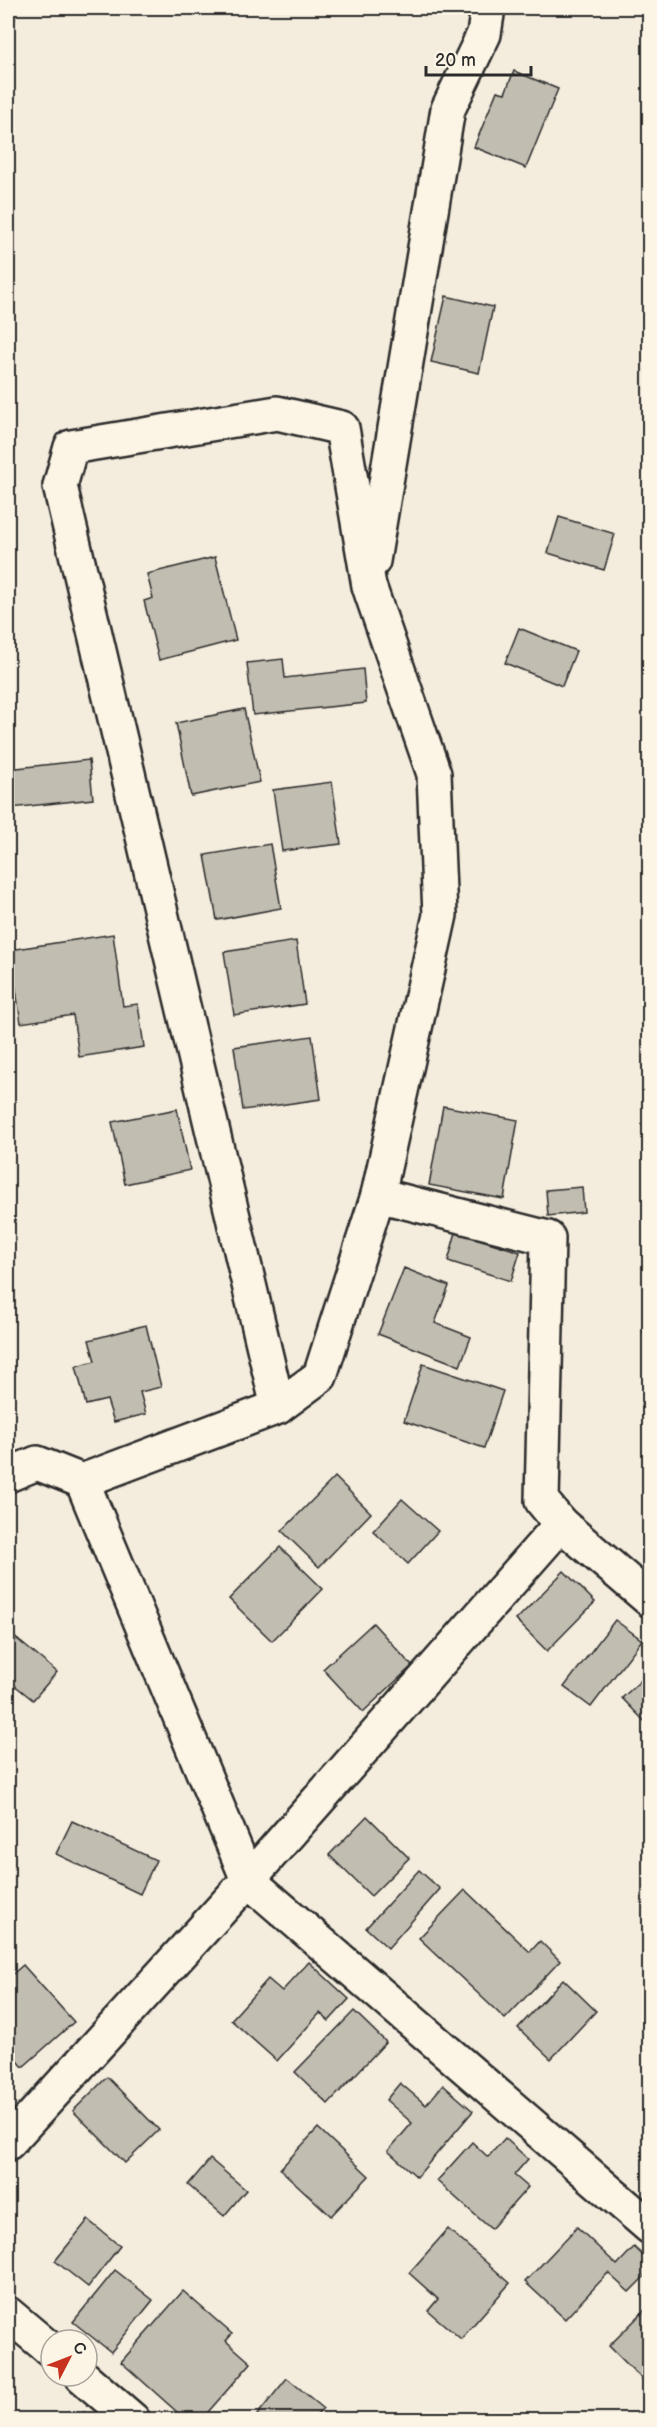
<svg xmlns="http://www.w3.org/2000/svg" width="657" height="2427" font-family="'Balsamiq Sans',sans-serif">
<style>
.building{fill:#c2bdb1;stroke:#2b2b2b;stroke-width:1.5}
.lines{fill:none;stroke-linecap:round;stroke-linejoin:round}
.minor-casing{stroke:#2b2b2b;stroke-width:38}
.minor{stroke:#fcf5e5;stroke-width:33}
</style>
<rect width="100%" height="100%" fill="#f4edde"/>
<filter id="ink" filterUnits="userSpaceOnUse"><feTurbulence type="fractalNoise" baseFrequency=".0167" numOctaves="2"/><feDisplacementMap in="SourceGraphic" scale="12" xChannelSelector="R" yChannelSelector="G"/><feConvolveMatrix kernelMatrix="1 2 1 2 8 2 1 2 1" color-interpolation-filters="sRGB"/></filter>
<g filter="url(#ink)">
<g class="building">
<path d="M8,8h4l3,11 -7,2z"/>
<path d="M514,71l44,18 -32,79 -52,-21 23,-56 8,2z"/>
<path d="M650,190v13l-7,-4z"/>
<path d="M446,296l47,11 -14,66 -48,-11z"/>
<path d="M559,517l56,17 -11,36 -56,-17z"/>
<path d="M215,557l21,83 -77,20 -15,-59 9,-3 -6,-24z"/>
<path d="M519,628l57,23 -14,35 -57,-23z"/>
<path d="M283,659l2,19 78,-9 3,34 -113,12 -6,-52z"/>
<path d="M244,709l16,73 -69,14 -15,-73z"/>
<path d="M89,760l4,39 -82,9 -3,-39z"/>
<path d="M332,782l9,62 -59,7 -9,-61z"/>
<path d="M270,844l11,64 -64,12 -12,-65z"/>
<path d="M113,934l10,72 15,-2 6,43 -65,10 -6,-42 -52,8 -11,-73z"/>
<path d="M296,941l9,63 -71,11 -10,-63z"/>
<path d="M312,1036l9,63 -78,11 -9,-63z"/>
<path d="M443,1106l75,14 -14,79 -75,-14z"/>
<path d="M177,1109l13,61 -65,14 -13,-62z"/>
<path d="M582,1187l2,25 -36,4 -2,-26z"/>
<path d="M456,1232l64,20 -9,29 -63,-20z"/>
<path d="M404,1268l45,18 -14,37 36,14 -11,29 -82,-32z"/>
<path d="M650,1324v13l-7,-5z"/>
<path d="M146,1325l15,62 -21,5 6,22 -32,8 -7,-22 -21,5 -10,-39 19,-5 -6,-21z"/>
<path d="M423,1364l80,27 -19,57 -80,-27z"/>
<path d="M335,1477l36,36 -52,54 -37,-36z"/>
<path d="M402,1499l36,32 -30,33 -35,-33z"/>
<path d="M280,1547l43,42 -51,52 -43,-42z"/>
<path d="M564,1571l31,31 -48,49 -31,-31z"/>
<path d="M615,1620l27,20 -51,67 -27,-20z"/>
<path d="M373,1623l39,43 -49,46 -40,-43z"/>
<path d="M12,1635l45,37 -24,28 -25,-20v-40z"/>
<path d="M650,1672v55l-28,-29z"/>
<path d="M367,1816l42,42 -38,38 -42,-41z"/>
<path d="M72,1821l84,39 -16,34 -84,-40z"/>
<path d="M419,1870l21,19 -52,59 -22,-20z"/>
<path d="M465,1890l65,62 10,-11 20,20 -55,58 -86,-81z"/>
<path d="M309,1962l40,37 -20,22 -9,-8 -43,48 -46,-41 37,-41 14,12z"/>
<path d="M23,1965l51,57 -51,45 -15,-18v-71z"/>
<path d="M563,1979l33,32 -45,48 -33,-31z"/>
<path d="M354,2011l32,31 -58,62 -33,-32z"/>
<path d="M107,2077l52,53 -34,33 -52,-52z"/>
<path d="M400,2083l26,22 17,-20 30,26 -56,66 -29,-26 24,-28 -26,-23z"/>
<path d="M318,2128l51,48 -38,40 -51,-47z"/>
<path d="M505,2138l23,21 -14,16 14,12 -37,42 -54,-48 35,-39 16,15z"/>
<path d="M210,2159l36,31 -22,26 -36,-31z"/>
<path d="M88,2220l32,26 -32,41 -33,-26z"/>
<path d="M577,2227l40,38 17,-18 16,15v9l-21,21 -21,-19 -43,46 -40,-37z"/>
<path d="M448,2229l62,54 -49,56 -33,-28 10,-12 -29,-26z"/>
<path d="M115,2270l38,30 -42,52 -38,-30z"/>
<path d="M183,2291l49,43 -6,7 25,22 -50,57h-15l-65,-58z"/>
<path d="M650,2305v82l-41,-41z"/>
<path d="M287,2378l36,30 -10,12h-60z"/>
<path d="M84,2412l8,8h-14z"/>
</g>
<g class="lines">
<defs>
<g id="minor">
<path d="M373,561l75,-452 36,-75 4,-26"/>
<path d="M278,1407l-218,-921 11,-39 206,-34 65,15 27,158 65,188 6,141 -62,280"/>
<path d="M8,1475l29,-12 45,18"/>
<path d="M650,1600l-89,-76 -19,-23 6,-263 -170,-43 -58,181 -42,31 -196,74 166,399 402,347"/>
<path d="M8,2143l240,-263 313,-356"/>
<path d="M8,2314l43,36"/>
<path d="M82,2376l51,44"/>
</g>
</defs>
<use href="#minor" class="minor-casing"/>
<use href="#minor" class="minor"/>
</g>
</g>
<rect width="657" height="2427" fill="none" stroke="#fcf5e5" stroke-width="30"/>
<rect x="15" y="15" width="627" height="2397" fill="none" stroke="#2b2b2b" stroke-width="2" filter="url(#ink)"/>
<g transform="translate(69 2358) rotate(48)"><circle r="28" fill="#fcf5e5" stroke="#a8a49b" stroke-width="1.5"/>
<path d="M0-4.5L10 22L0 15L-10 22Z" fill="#c8321e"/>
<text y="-9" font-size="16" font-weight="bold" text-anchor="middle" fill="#2b2b2b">С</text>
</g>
<path d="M426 66v9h105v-9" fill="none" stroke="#2b2b2b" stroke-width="3"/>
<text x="435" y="66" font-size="18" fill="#2b2b2b" stroke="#fcf5e5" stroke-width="4.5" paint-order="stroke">20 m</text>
</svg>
